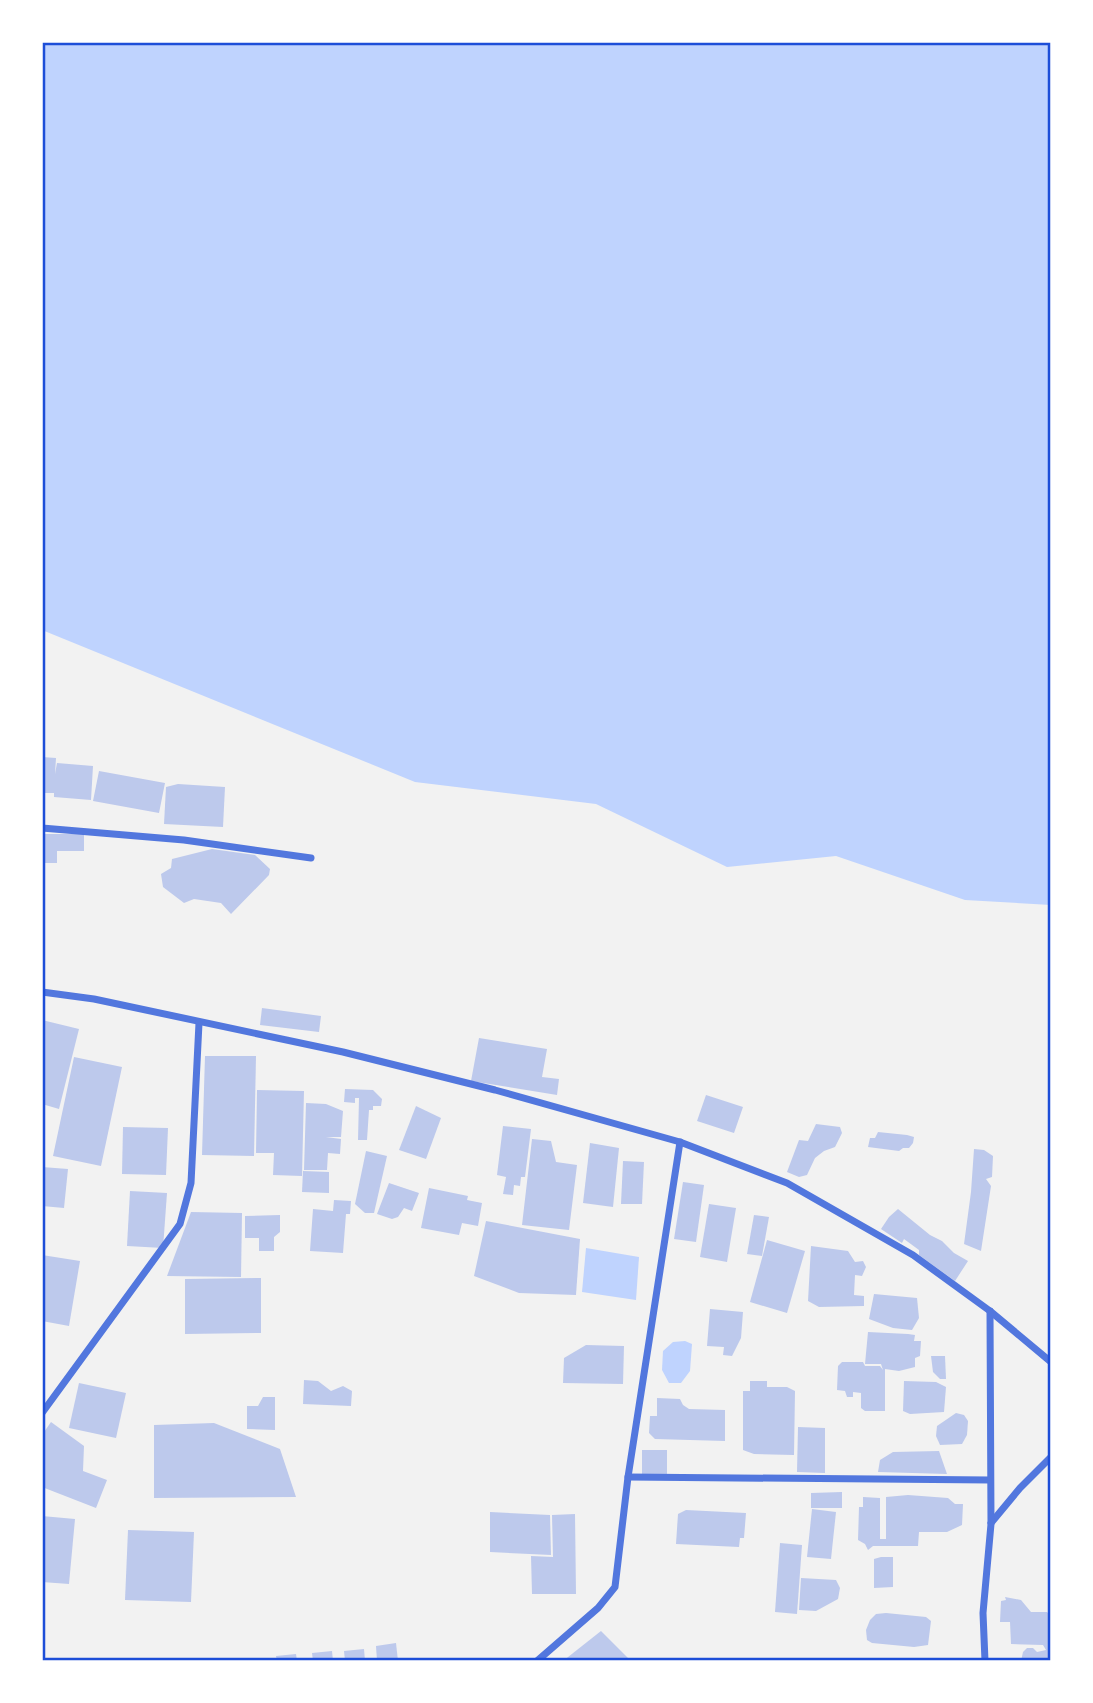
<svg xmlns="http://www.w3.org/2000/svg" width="1093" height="1703" font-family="Overpass,sans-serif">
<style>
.water{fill:#bfd3fe}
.building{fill:#bdc9ec}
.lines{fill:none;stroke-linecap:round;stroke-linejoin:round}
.minor{stroke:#5277de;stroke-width:7}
.neatline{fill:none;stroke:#1d4ed8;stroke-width:2.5}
</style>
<rect width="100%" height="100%" fill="#f2f2f2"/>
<g class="water">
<path d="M42,42h1009v863l-86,-5 -129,-44 -109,11 -131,-63 -181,-22 -373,-152z"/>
<path d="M586,1248l53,9 -3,43 -54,-8z"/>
<path d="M685,1341l7,3 -2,27 -9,12h-12l-7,-13 1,-19 10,-9z"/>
</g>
<g class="building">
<path d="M42,757l14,1 -1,16 2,-11 36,3 -2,34 -37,-3v-4h-12z"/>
<path d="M99,771l66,12 -6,30 -66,-12z"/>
<path d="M178,784l47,3 -2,40 -59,-3 2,-37z"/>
<path d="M42,834h42v17h-27v12h-15z"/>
<path d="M212,849l43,6 15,14 -1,6 -38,39 -10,-11 -27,-4 -10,4 -21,-16 -2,-13 10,-6 1,-9z"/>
<path d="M262,1008l59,8 -2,16 -59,-7z"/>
<path d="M42,1020l37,9 -20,80 -17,-5z"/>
<path d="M479,1038l68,11 -5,28 17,2 -2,16 -86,-14z"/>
<path d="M205,1056h51l-2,100 -52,-1z"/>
<path d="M74,1057l48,10 -21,99 -48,-10z"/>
<path d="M345,1089l28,1 9,9 -1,7h-8v4h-4l-2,30h-9l1,-42h-4v5l-11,-1z"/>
<path d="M257,1090l47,1 -2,85 -29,-1 1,-22h-18z"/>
<path d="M706,1095l37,12 -9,26 -37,-12z"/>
<path d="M306,1103l20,1 17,7 -2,26h-15l15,2 -1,15 -12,-1 -1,17h-23z"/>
<path d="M416,1106l25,12 -15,41 -27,-9z"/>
<path d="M816,1124l24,3 2,6 -7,14 -11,4 -9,7 -8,17 -8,2 -12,-5 12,-32 9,1z"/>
<path d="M503,1126l28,3 -6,48h-4l-1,9 -6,-1 -1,10 -10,-1 3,-17 -9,-2z"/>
<path d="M123,1127l45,1 -2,47 -44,-1z"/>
<path d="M878,1132l29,3 7,2 -1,6 -4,5h-6l-4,3 -31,-4 2,-9h5z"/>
<path d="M532,1139l19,2 5,21 21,3 -8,65 -47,-5z"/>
<path d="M590,1143l29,5 -6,59 -30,-4z"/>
<path d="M974,1149l10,1 9,6 -1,21 -6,2 5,7 -10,65 -17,-7 7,-52z"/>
<path d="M366,1151l21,5 -13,57h-9l-10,-9z"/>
<path d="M623,1161l21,1 -2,42h-21z"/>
<path d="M42,1167l26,2 -4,39 -22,-2z"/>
<path d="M303,1171l26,1v21l-27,-1z"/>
<path d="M683,1182l21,3 -8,57 -22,-3z"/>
<path d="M389,1183l30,10 -7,18 -8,-3 -6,9 -6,2 -15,-5z"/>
<path d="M429,1188l39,8 -1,4 15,3 -4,23 -16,-3 -3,12 -38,-7z"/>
<path d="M130,1191l37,2 -4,55 -36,-2z"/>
<path d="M334,1200l17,1 -1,13h-4l-3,39 -33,-2 3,-42 20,2z"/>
<path d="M709,1204l27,4 -9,54 -27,-5z"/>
<path d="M898,1209l32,26 12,6 12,12 14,8 -13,20 -36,-26v-5l-15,-11 -2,4 -21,-14 8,-12z"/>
<path d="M191,1212l51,1 -1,64 -74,-1z"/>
<path d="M280,1215v17l-6,5v14h-15v-13h-14v-22z"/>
<path d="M754,1215l15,2 -7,39 -15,-2z"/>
<path d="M486,1221l94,18 -4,56 -57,-2 -45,-17z"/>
<path d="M767,1240l38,11 -18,62 -37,-11z"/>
<path d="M811,1246l37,5 7,11 8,-1 3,6 -4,9 -7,-1 -1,20 10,1v10l-45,1 -11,-6z"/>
<path d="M42,1255l38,6 -11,65 -27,-5z"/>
<path d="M261,1278v55l-76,1v-55z"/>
<path d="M874,1294l43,4 2,20 -7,12 -19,-2 -24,-9z"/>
<path d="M710,1309l33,3 -2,26 -9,18 -9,-1 1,-8 -17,-1z"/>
<path d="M868,1332l40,2 7,1 -1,6h7l-1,15 -5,2v9l-16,4 -14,-2v42h-20l-4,-3v-15l-8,-1v5h-6l-2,-6 -8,-1 1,-24 4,-4h21l2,4h15l3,4 -2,-6h-16z"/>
<path d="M586,1345l38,1 -1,38 -60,-1 1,-25z"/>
<path d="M931,1356h14l1,23h-6l-7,-7z"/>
<path d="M304,1380l14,1 13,10 12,-5 9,5 -1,15 -48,-2z"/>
<path d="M750,1381h17v6h20l8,4 -1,64 -40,-1 -11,-4v-59h7z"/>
<path d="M904,1381l32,1 10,5 -2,25 -34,2 -7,-3z"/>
<path d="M79,1383l47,10 -10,45 -47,-10z"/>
<path d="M263,1397h12v33l-28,-1v-23h11z"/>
<path d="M657,1398l23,1 3,6 6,4 36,1v31l-70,-2 -6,-6 1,-17h7z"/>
<path d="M956,1413l8,2 4,6 -1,14 -5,9 -22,1 -4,-9 1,-10z"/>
<path d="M51,1422l33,24 -1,25 24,9 -11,28 -54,-21v-52z"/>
<path d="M214,1423l66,26 16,48 -142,1v-73z"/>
<path d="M798,1427l27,1v45l-28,-1z"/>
<rect x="642" y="1450" width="25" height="27"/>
<path d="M939,1451l8,23 -69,-2 2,-12 13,-8z"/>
<path d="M842,1492v16h-31v-15z"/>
<path d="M908,1495l40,3 7,6h8l-1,21 -15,7h-28l-1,14h-45l-5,4 -3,-6 -7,-4 1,-33h4v-10l17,1v41h6v-42z"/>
<path d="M812,1509l24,3 -5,47 -24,-2z"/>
<path d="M686,1510l60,3 -2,25h-4l-1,9 -63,-3 2,-30z"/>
<path d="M490,1512l60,3 1,40 -61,-3z"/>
<path d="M575,1514l1,80h-44l-1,-38 22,1 -1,-42z"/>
<path d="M42,1516l33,3 -6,65 -27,-2z"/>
<path d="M128,1530l66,2 -3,70 -66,-2z"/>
<path d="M780,1543l22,2 -5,69 -22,-2z"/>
<path d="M881,1557h12v30l-19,1v-29z"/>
<path d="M801,1578l35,2 4,8 -2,11 -22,12 -17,-1z"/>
<path d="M1005,1597l16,3 10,12h16l4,4v45h-30l2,-9 4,-4h6l4,4 9,-2 -3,-5 -32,-1 -1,-22h-10l1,-21 5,-1z"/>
<path d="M886,1613l40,4 5,4 -3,24 -14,2 -42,-4 -5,-3 -1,-10 4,-10 6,-6z"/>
<path d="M601,1631l30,30h-68z"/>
<path d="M396,1643l2,18h-21l-1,-15z"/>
<path d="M364,1649l1,12h-20l-1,-10z"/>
<path d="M332,1651l1,10h-20l-1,-8z"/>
<path d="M296,1654l1,7h-20l-1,-5z"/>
</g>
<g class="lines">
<g class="minor">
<path d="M42,828l142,12 127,18"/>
<path d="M42,992l52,7 249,53 152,38 185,52 107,41 126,72 77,56 61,51"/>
<path d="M42,1413l138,-189 11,-41 8,-160"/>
<path d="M628,1477l362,3"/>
<path d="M991,1523l29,-35 31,-31"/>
<path d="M537,1661l61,-53 17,-21 13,-110 52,-335"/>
<path d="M985,1661l-2,-48 8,-89 -1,-213"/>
</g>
</g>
<rect width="1093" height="1703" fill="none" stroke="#ffffff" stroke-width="88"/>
<rect x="44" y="44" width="1005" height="1615" class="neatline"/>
</svg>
